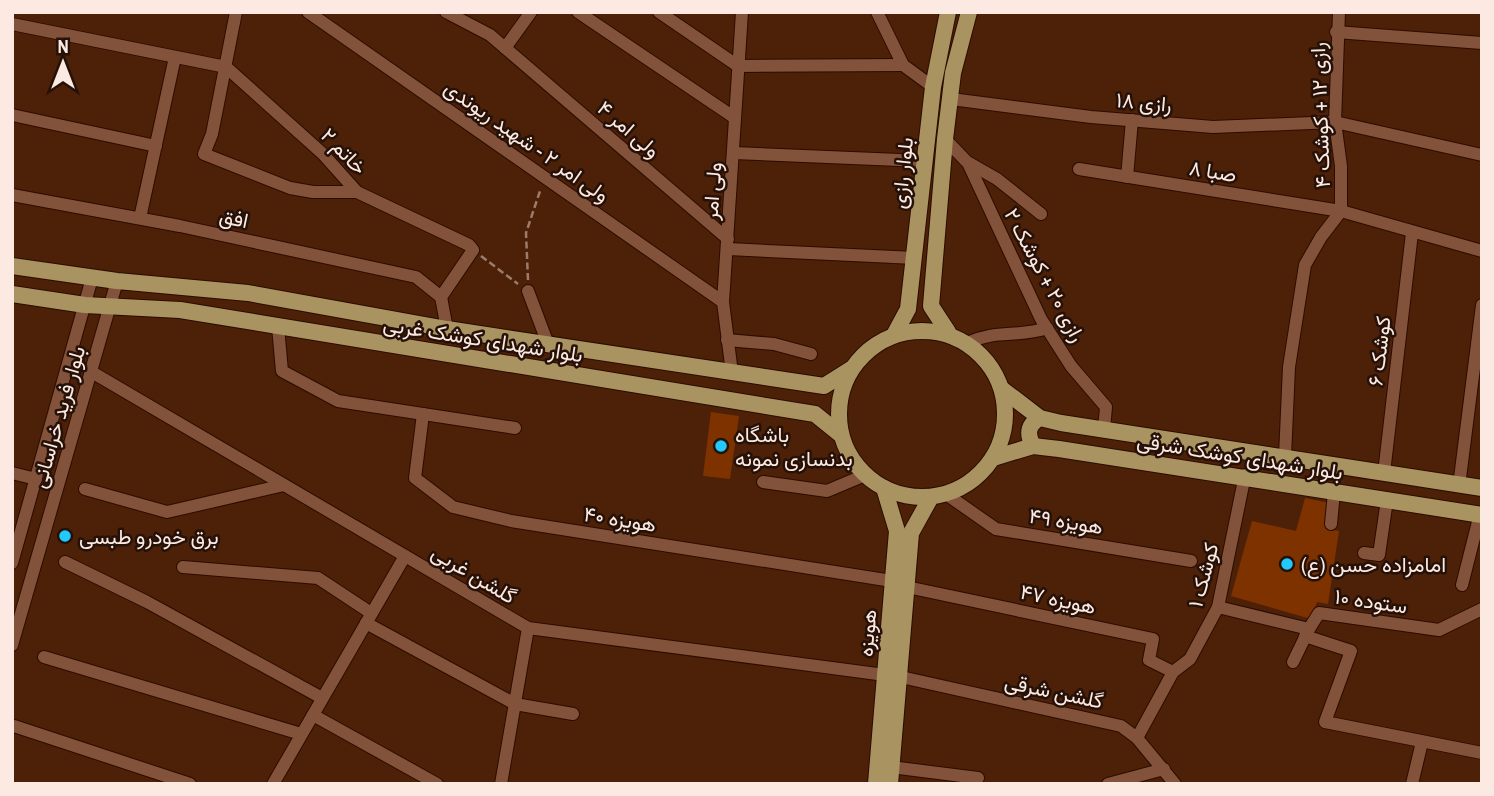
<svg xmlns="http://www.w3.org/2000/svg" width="1494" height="796" font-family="'Archivo Narrow',Vazirmatn,sans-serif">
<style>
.building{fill:#7e3200}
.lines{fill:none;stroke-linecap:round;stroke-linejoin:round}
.minor-casing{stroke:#2c0c00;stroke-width:14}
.major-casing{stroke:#2c0c00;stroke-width:18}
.path{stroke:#9c7c6b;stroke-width:2.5;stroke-dasharray:7 3.5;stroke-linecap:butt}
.minor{stroke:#83523a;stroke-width:12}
.major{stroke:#a99360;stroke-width:16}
.poi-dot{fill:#21c9fd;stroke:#251108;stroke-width:2.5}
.labels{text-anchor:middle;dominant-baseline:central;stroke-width:5;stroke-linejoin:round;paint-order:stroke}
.street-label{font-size:21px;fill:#fceae2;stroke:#251108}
.poi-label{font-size:21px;fill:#fceae2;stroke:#251108;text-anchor:start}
</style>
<rect width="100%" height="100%" fill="#4d2008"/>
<g class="building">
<path d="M711,412l28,4 -9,63 -27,-3z"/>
<path d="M1305,498l25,5 -1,26 10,2 -11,73 -11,-2 -6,17 -80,-23 21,-75 44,10z"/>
</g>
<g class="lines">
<defs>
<g id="minor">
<path d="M236,12l-24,122 -8,20 86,34 23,4h44"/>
<path d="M308,12l415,290"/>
<path d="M446,12l44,23 238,204"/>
<path d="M578,12l157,106"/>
<path d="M659,12l79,54 165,-1"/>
<path d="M877,12l26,53 30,22"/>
<path d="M12,24l214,43"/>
<path d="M1336,32l146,11"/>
<path d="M505,48l26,-36"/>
<path d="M226,67l97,87 34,38 112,53 4,5 -32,47"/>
<path d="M951,99l140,18 122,10 122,-5 147,33"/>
<path d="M12,115l144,31"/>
<path d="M945,139l23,24 73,156 30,47 35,41 -2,22"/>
<path d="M734,153l189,8"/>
<path d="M969,163l28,16 44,35"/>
<path d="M1079,169l262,42 141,40"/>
<path d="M1127,177l5,-57"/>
<path d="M12,195l168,31 236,51 25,20"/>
<path d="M140,218l35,-161"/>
<path d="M728,249l187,9"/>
<path d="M528,291l20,53"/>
<path d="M441,297l6,32"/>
<path d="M278,327l4,44 56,30 177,27"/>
<path d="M727,340l47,4 37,10"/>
<path d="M967,343c30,-14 50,-5 80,-15"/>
<path d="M90,371l438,257 357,47"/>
<path d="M732,373l-9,-71 19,-290"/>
<path d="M423,414l-8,64 38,29 58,14 381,60"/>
<path d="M1285,456l4,-89 16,-102 16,-28 20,-26v-45l-6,-44 4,-110"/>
<path d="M12,473l24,6"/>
<path d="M1384,473l28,-240"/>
<path d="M763,482l64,9 38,-16"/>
<path d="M1459,486l23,-181"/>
<path d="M85,489l82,23 117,-27"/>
<path d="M946,494l50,35 195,32"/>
<path d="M1331,524l3,-32"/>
<path d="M1364,553l15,2 8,-55"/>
<path d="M65,562l82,40 175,96"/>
<path d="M12,563l80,-285"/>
<path d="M183,567l135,11 53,35"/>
<path d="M1462,585l18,-71"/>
<path d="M907,587l246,52 -4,21 24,12"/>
<path d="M1218,607l91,22 10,-16 120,17 43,-21"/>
<path d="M366,623l149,81 58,10"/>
<path d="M1305,636l46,15 -26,71 157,31"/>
<path d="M12,645l105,-364"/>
<path d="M44,657l257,77"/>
<path d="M1293,662l16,-33"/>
<path d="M901,677l220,49 16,12 38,46"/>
<path d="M313,715l124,69"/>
<path d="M14,726l176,58"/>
<path d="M1137,738l36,-66 17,-13 28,-52 27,-132"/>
<path d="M891,767l87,11"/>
<path d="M273,784l132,-228"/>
<path d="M501,784l27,-156"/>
<path d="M1108,784l56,-15"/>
<path d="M1412,784l10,-42"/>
</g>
<g id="major">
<path d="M12,266l105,15 131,12 199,36 377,57 27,-17"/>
<path d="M12,294l73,11 95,5 635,104 26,21"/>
<circle cx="922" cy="414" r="83"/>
<path d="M948,332l-17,-26 14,-167 8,-66 16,-61"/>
<path d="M894,335l14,-26 25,-222 15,-75"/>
<path d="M1002,389l38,29 21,5 421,65"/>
<path d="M1033,446c-6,-12 -6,-21 7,-28"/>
<path d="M993,458l40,-12 26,3 423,66"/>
<path d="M876,784l21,-253 -13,-43"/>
<path d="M890,784l21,-251 20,-36"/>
</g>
</defs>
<use href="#minor" class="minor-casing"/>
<use href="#major" class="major-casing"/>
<g class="path">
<path d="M481,256l37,28"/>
<path d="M528,280l-2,-47 14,-42"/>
</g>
<use href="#minor" class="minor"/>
<use href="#major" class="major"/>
</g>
<g class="poi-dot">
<circle cx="721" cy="446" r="7"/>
<circle cx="65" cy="536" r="7"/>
<circle cx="1287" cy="564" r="7"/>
</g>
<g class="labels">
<g class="street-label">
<text transform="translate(1144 102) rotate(5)">رازی ۱۸</text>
<text transform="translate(1320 115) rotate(-92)">رازی ۱۲ + کوشک ۴</text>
<text transform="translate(629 129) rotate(41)">ولی امر ۴</text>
<text transform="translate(527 141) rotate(35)">ولی امر ۲ - شهید ریوندی</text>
<text transform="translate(344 151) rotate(46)">خاتم ۲</text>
<text transform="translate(1213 171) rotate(9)">صبا ۸</text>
<text transform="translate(902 173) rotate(-84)">بلوار رازی</text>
<text transform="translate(712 191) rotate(-86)">ولی امر</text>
<text transform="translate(234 218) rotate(12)">افق</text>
<text transform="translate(1045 275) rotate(62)">رازی ۲۰ + کوشک ۲</text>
<text transform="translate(483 339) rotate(9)">بلوار شهدای کوشک غربی</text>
<text transform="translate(1379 351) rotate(-83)">کوشک ۶</text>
<text transform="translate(58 417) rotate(-74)">بلوار فرید خراسانی</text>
<text transform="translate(1240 456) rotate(9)">بلوار شهدای کوشک شرقی</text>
<text transform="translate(620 519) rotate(9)">هویزه ۴۰</text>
<text transform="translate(1066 521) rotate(9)">هویزه ۴۹</text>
<text transform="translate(474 574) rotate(31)">گلشن غربی</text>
<text transform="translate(1203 575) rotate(-75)">کوشک ۱</text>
<text transform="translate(1058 599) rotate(12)">هویزه ۴۷</text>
<text transform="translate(1371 601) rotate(8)">ستوده ۱۰</text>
<text transform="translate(867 633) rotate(-85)">هویزه</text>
<text transform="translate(1054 691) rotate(12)">گلشن شرقی</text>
</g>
<g class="poi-label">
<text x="735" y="434">باشگاه<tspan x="735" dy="24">بدنسازی نمونه</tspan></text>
<text x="79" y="536">برق خودرو طبسی</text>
<text x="1301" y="564">امامزاده حسن (ع)</text>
</g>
</g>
<rect width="1494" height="796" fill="none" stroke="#fceae2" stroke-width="28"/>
<g transform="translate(63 63)" stroke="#251108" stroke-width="5" paint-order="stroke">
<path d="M0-5L12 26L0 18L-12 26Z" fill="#fceae2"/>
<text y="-10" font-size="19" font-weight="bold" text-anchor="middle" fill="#fceae2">N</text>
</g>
</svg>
